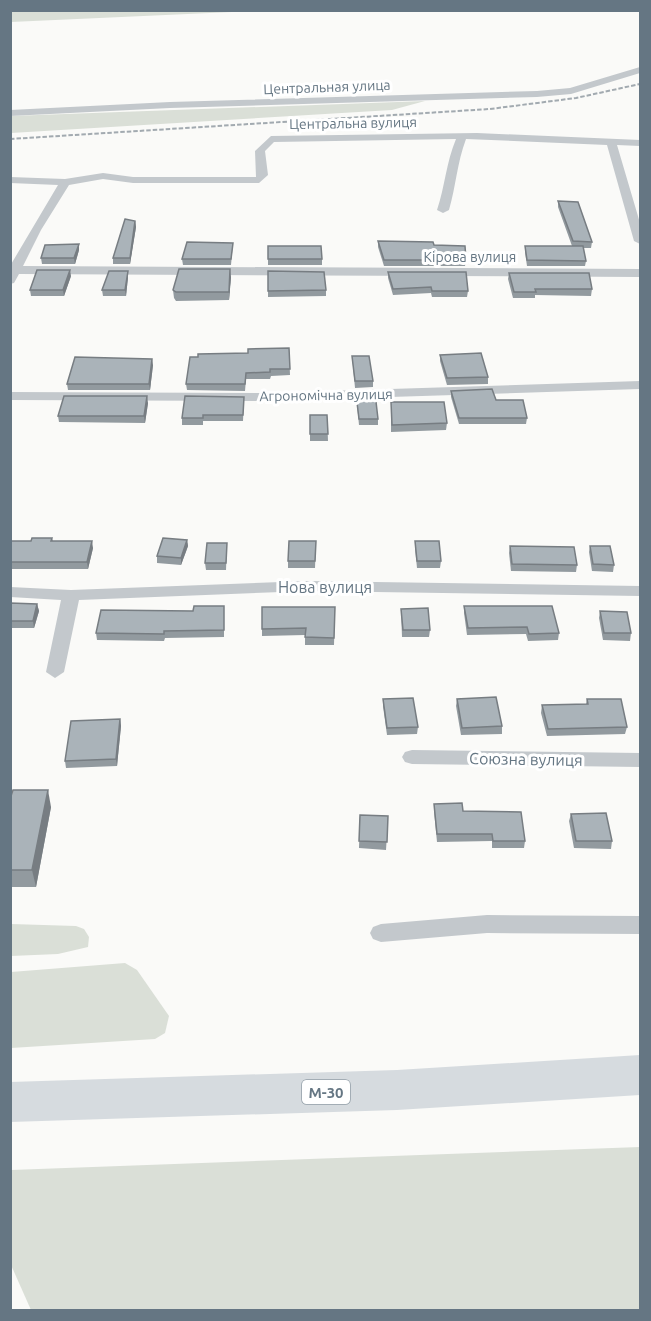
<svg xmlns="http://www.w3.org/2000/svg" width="651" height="1321" font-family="Ubuntu,sans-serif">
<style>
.green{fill:#dadfd7}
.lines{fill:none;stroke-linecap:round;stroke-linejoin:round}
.street{fill:#c3c8cc;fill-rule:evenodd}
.highway{fill:#d6dbdf;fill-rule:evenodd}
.rail{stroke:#a2aab0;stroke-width:2;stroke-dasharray:4.5 2;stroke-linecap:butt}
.wall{fill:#929a9f}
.shaded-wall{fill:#777d82}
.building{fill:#aab3b9;stroke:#777d82;stroke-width:1.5}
.labels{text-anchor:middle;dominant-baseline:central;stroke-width:6;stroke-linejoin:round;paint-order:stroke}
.far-street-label{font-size:14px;fill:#657683;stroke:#fff}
.shield{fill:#fff;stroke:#939fa8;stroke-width:1.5}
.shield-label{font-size:15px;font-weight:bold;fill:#657683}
.street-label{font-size:16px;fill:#657683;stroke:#fff}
</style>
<rect width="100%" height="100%" fill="#fafaf8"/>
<g class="green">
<path d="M11,10h243v1l-243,11z"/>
<path d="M425,101l-33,9 -381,23v-17z"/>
<path d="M11,924l65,2 8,3 5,8 -1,10 -30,7 -47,2z"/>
<path d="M125,963l12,7 32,46 -4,17 -10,6 -144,9v-76z"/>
<path d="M640,1147v163h-609l-20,-45v-95z"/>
</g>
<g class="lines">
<g class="street">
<path d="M640,67v6l-69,21 -34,3 -367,11 -160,8v-6l160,-8 367,-11 33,-3z"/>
<path d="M477,133l163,7v6l-23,-1 23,78v21l-6,-3 -27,-96 -141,-6c-9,24 -10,47 -17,71l-6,3 -6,-3c8,-24 9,-47 19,-71l-182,3 -9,9 3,24 -9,8h-126l-30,-4 -34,6 -28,45 -18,36 617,3v8l-621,-3 -5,9 -4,1v-18l48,-81 -48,-2v-6l55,2 38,-6 30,4h123l-1,-26 16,-15z"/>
<path d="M640,381v8l-378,12 -252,-1v-8l252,1z"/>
<path d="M308,581l332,5v10l-332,-5 -229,9 -15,72 -9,6 -9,-6 15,-72 -51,-3v-10l61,3z"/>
<path d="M412,750l228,3v14l-228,-3 -7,-2 -3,-5 3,-5z"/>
<path d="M487,915l153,1v18l-153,-1 -106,9 -8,-3 -3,-6 3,-6 8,-3z"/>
</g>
<path class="highway" d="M640,1055v40l-243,15 -387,12v-40l387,-12z"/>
<path class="rail" d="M10,139l480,-30 86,-11 64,-14"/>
</g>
<g class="wall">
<path d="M558,201l34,41 -1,6h-8l3,13 -1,5h-58l-2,-14v-6h47l-14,-39z"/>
<path d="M135,221l1,6 -6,37h-17v-6z"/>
<path d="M378,241l56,4 32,15 -1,6h-81l-6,-19z"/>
<path d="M233,243l-2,22h-48l-1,-6z"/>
<path d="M268,246l54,13v6h-54z"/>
<path d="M79,250l-4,14h-33l-1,-6z"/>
<path d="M128,271v6l-2,19h-23l-1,-6z"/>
<path d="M268,271l58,19v6l-58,1z"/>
<path d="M388,272l80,19 -1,6h-35l-1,-4 -38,2 -5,-17z"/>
<path d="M509,273l83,16 -1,7 -56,-1v3h-22l-5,-19z"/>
<path d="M71,276l-7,20h-33l-1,-6z"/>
<path d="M231,277l-2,23 -53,1 -2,-3 -1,-8z"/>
<path d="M289,348l1,27 -19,1 -1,3h-24l-1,12 -58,-1 -1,-6 12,-27 50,-4z"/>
<path d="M440,355l48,22v7l-41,1 -7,-24z"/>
<path d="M352,356l21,25v6l-18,1z"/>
<path d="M153,365l-3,25h-82l-1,-6z"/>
<path d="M451,391l45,9 31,18 -1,6h-67l-8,-27z"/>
<path d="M356,394l22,25v6h-19z"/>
<path d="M244,397l-1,24h-40v4h-21v-7z"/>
<path d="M148,403l-3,20 -86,-1 -1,-6z"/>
<path d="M391,409l56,14 -1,7 -55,2z"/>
<path d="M310,415h17l1,26h-18z"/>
<path d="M52,538l1,3 40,7 -5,21h-78v-28h21z"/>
<path d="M187,540l1,6 -7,19 -24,-2v-7z"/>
<path d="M316,541l-1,27h-27v-7z"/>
<path d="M415,541l26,20 -1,7h-23l-2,-20z"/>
<path d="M227,543l-1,27h-20l-1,-7z"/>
<path d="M510,546l67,19 -1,7 -65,-1 -2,-18z"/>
<path d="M590,546l24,19 -1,7 -21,-1 -3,-19z"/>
<path d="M10,603l27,1 2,7 -5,17h-24z"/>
<path d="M224,606v31l-59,1 -1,3 -67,-1 -1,-7 97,-22z"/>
<path d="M464,606l95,27 -1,7 -30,1 -2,-7 -59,1 -3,-22z"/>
<path d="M262,607h73l-1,38h-29v-10l-43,1z"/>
<path d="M401,609l29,21 -1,7h-27z"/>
<path d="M600,611l31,22 -1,8 -27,-1 -4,-22z"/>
<path d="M383,699l35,28 -1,7 -30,1 -4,-29z"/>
<path d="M457,699l45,27v8l-41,1 -5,-29z"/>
<path d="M587,699l40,28 -2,7 -78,2 -6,-23 1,-8 44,-1z"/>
<path d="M120,719l1,7 -4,40 -51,2 -1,-7z"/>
<path d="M10,799l41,8 -15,80h-26z"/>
<path d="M434,804l29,7 62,30 -1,7h-32v-7l-55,1 -3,-31z"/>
<path d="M571,814l41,27 -1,8 -37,-1 -5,-27z"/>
<path d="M360,815l28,1 -2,34 -27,-2z"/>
</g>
<g class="shaded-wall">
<path d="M135,221l1,6 -6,37v-6z"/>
<path d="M79,244v6l-4,14 -1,-6z"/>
<path d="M230,269l1,8 -2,23v-8z"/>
<path d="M70,270l1,6 -7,20 -1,-6z"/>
<path d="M128,271v6l-2,19 -1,-6z"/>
<path d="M152,359l1,6 -3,25 -1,-6z"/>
<path d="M147,396l1,7 -3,20 -1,-7z"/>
<path d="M187,540l1,6 -7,19v-7z"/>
<path d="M92,541l1,7 -5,21 -1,-7z"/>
<path d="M37,604l2,7 -5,17 -1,-7z"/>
<path d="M120,719l1,7 -4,40 -1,-7z"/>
<path d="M48,790l3,17 -15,80 -4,-17z"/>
</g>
<g class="building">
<path d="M558,201l20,1 14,40 -19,-1z"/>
<path d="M125,219l10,2 -5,37h-17z"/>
<path d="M378,241l55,1 1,3 31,1 1,14h-82z"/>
<path d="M187,242l46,1 -2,16h-49z"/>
<path d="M79,244l-5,14h-33l4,-13z"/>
<path d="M268,246h53l1,13h-54z"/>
<path d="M525,246h58l3,15 -59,-1z"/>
<path d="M179,269h51l-1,23h-53l-3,-2z"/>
<path d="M37,270h33l-7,20h-33z"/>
<path d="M109,271h19l-3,19h-23z"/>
<path d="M268,271l56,1 2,18 -58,1z"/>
<path d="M388,272h78l2,19h-36l-1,-4 -38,2z"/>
<path d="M509,273h80l3,16h-57l1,3h-22z"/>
<path d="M289,348l1,21h-20v3l-24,1 -1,11h-59l4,-27h8v-3l50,-1v-4z"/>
<path d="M481,353l7,24 -41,1 -7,-23z"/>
<path d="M352,356h17l4,25h-18z"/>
<path d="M75,357l77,2 -3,25h-82z"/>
<path d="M492,389l4,11h27l4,18h-68l-8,-27z"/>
<path d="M375,393l3,26h-19l-3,-25z"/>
<path d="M64,396h83l-3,20h-86z"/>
<path d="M185,396l59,1 -1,18h-40v3h-21z"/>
<path d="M391,402h53l3,21 -55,2z"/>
<path d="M310,415h17l1,19h-18z"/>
<path d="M32,538h20l-1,3h41l-5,21h-77v-21h21z"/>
<path d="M163,538l24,2 -6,18 -24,-2z"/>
<path d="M289,541h27l-1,20h-27z"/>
<path d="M415,541h24l2,20h-24z"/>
<path d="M207,543h20l-1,20h-21z"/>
<path d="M510,546l64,1 3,18 -65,-1z"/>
<path d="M590,546h20l4,19 -21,-1z"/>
<path d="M10,603l27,1 -4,17h-23z"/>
<path d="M194,606h30v24l-60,1v3l-68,-1 5,-23 92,1z"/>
<path d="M464,606h88l7,27 -30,1 -2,-7 -59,1z"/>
<path d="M262,607h73l-1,31 -29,-1 1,-9 -44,1z"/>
<path d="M428,608l2,22h-27l-2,-21z"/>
<path d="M600,611l27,1 4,21h-27z"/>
<path d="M496,697l6,29 -40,2 -5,-29z"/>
<path d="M413,698l5,29 -31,1 -4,-29z"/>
<path d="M587,699h34l6,28 -79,2 -6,-24 46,-1z"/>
<path d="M120,719l-4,40 -51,2 6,-40z"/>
<path d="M13,790h35l-16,80h-22v-71z"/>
<path d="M462,803l1,8 58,1 4,29h-32l-1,-7h-55l-3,-30z"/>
<path d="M606,813l6,28h-36l-5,-27z"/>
<path d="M360,815l28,1 -1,26 -28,-1z"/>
</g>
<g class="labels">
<g class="far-street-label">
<text transform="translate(327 87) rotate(-2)">Центральная улица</text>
<text transform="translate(353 123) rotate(-1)">Центральна вулиця</text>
<text x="470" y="257">Кірова вулиця</text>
<text transform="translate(326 395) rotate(-1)">Агрономічна вулиця</text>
</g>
<rect class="shield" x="302" y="1080" width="48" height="24" rx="4.5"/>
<g class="shield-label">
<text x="326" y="1092">М-30</text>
</g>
<g class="street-label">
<text x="325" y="587">Нова вулиця</text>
<text transform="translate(526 759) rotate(1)">Союзна вулиця</text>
</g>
</g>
<rect width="651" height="1321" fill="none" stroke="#657683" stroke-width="24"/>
</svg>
